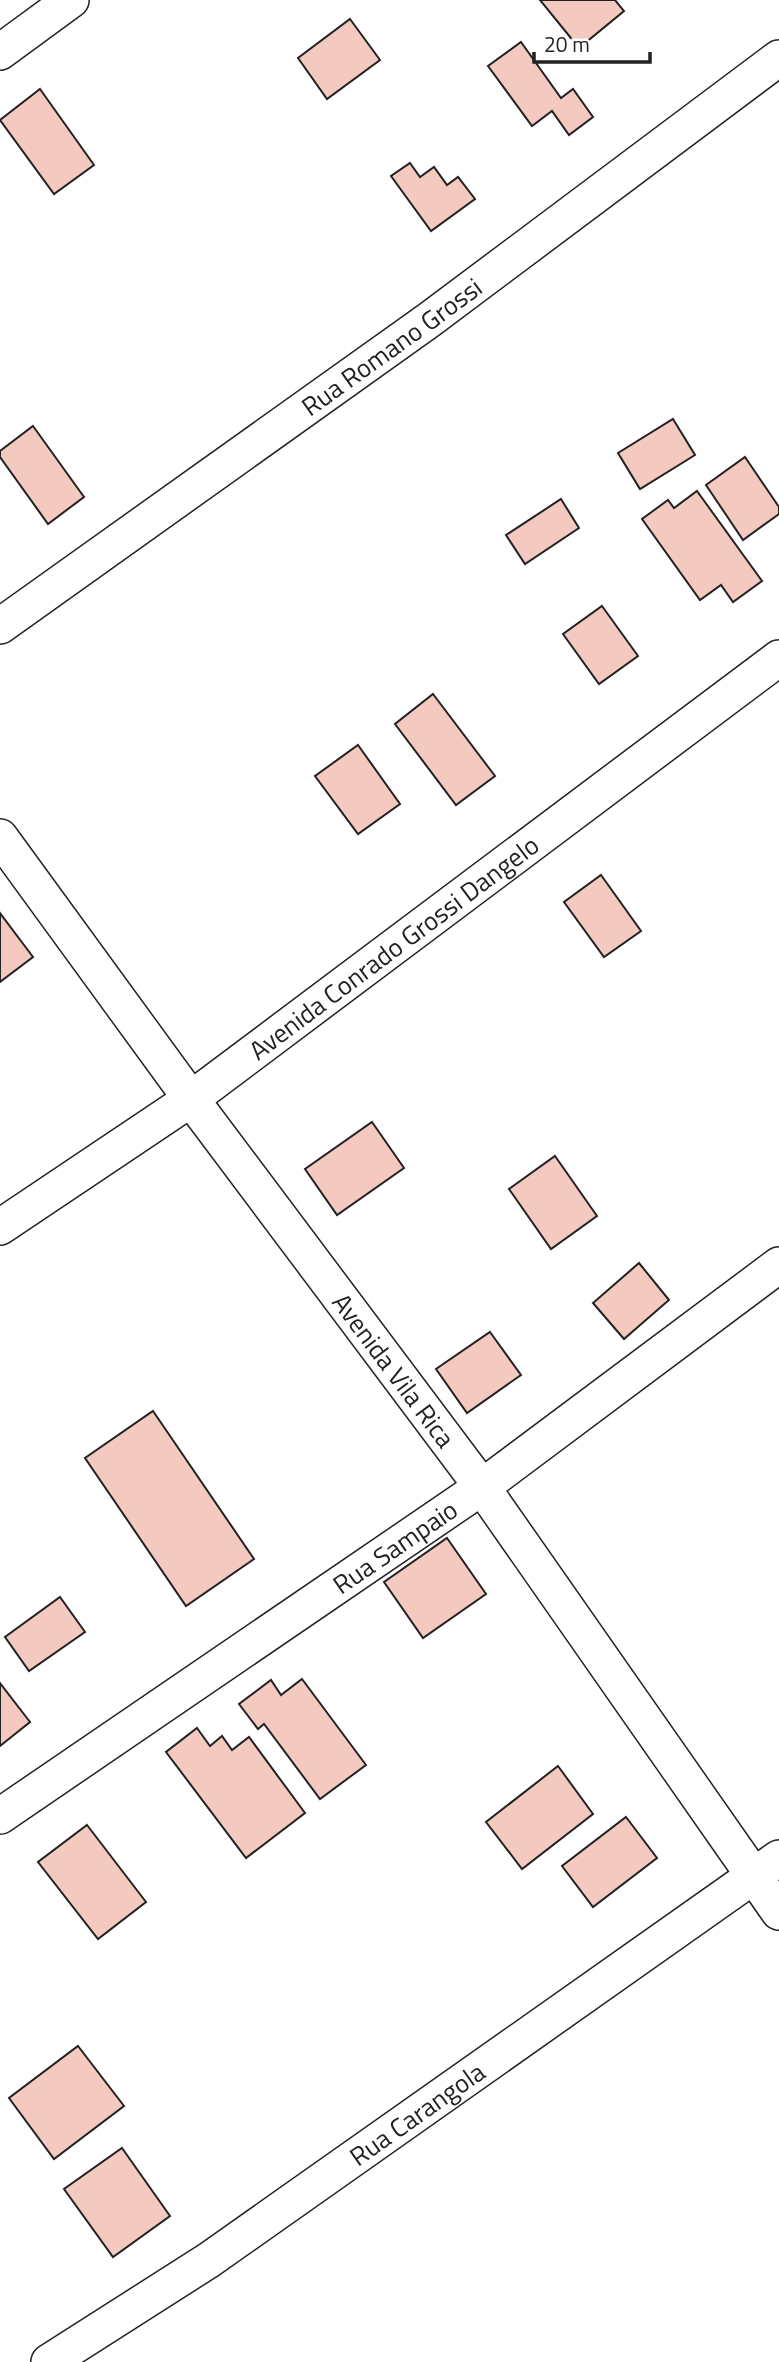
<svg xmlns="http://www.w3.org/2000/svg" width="779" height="2362" font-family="'Titillium Web',sans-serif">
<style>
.building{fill:#f3c9c0;stroke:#222;stroke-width:2}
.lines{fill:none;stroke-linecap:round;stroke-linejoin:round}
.street-casing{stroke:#222;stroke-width:38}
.street{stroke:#fff;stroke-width:35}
.labels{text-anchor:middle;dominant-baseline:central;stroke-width:5;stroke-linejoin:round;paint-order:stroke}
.street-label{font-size:26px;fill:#222;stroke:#fff}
</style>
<rect width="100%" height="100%" fill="#fff"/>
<g class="building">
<path d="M540,0h75l9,11 -45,37z"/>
<path d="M350,19l30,41 -53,39 -29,-41z"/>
<path d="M521,42l40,56 12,-9 20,28 -24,18 -17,-24 -20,15 -44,-60z"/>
<path d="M40,89l54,76 -40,29 -54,-74z"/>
<path d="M410,163l10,14 14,-10 13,18 11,-8 17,22 -44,32 -40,-55z"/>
<path d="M673,419l22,36 -55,34 -22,-36z"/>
<path d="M33,426l51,71 -36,27 -48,-67v-6z"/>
<path d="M745,457l34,50v7l-36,26 -37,-55z"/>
<path d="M697,491l65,90 -29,21 -12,-17 -21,15 -58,-81 26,-19 6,8z"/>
<path d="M561,499l18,29 -54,36 -19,-29z"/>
<path d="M602,606l36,50 -39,28 -36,-50z"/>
<path d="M433,694l62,82 -39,29 -61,-81z"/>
<path d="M358,745l42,59 -42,30 -43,-58z"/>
<path d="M601,875l40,56 -37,26 -40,-55z"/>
<path d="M0,913l33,44 -33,25z"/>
<path d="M372,1122l32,46 -67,47 -32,-46z"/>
<path d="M555,1156l42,60 -46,33 -42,-60z"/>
<path d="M639,1263l30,37 -45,39 -31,-36z"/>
<path d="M490,1332l31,43 -54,38 -31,-44z"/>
<path d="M153,1411l101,148 -68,47 -101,-148z"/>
<path d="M447,1538l39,56 -63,44 -39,-56z"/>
<path d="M60,1597l25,35 -56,39 -24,-34z"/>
<path d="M302,1679l64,86 -46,34 -56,-75 -6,5 -19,-25 32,-24 10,15z"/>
<path d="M0,1683l30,39 -30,24z"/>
<path d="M197,1728l13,18 12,-10 10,14 17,-13 56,76 -59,45 -80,-106z"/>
<path d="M558,1766l35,48 -71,55 -36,-47z"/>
<path d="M626,1817l31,41 -64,49 -31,-41z"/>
<path d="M87,1825l59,77 -48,37 -60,-77z"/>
<path d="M78,2046l46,60 -70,53 -45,-61z"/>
<path d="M122,2148l48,68 -57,41 -49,-68z"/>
</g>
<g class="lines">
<defs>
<g id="street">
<path d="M0,52l71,-52"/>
<path id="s1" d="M0,626l429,-306 350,-262"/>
<path id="s2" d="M0,837l191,262 291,388 297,425"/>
<path id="s3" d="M0,1227l191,-128 588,-441"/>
<path id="s4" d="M0,1816l482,-329 297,-222"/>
<path id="s5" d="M49,2362l160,-102 570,-402"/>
</g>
</defs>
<use href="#street" class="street-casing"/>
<use href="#street" class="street"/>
</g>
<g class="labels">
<g class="street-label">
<text stroke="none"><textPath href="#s1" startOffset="481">Rua Romano Grossi</textPath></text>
<text stroke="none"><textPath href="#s3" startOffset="483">Avenida Conrado Grossi Dangelo</textPath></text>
<text stroke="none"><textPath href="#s2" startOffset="663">Avenida Vila Rica</textPath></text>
<text stroke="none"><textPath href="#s4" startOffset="478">Rua Sampaio</textPath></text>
<text stroke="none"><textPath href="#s5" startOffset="444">Rua Carangola</textPath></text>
</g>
</g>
<path d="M534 52v10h116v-10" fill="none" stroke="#222222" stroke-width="3.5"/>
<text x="544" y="52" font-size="21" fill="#222222" stroke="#ffffff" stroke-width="5" paint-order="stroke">20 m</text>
</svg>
